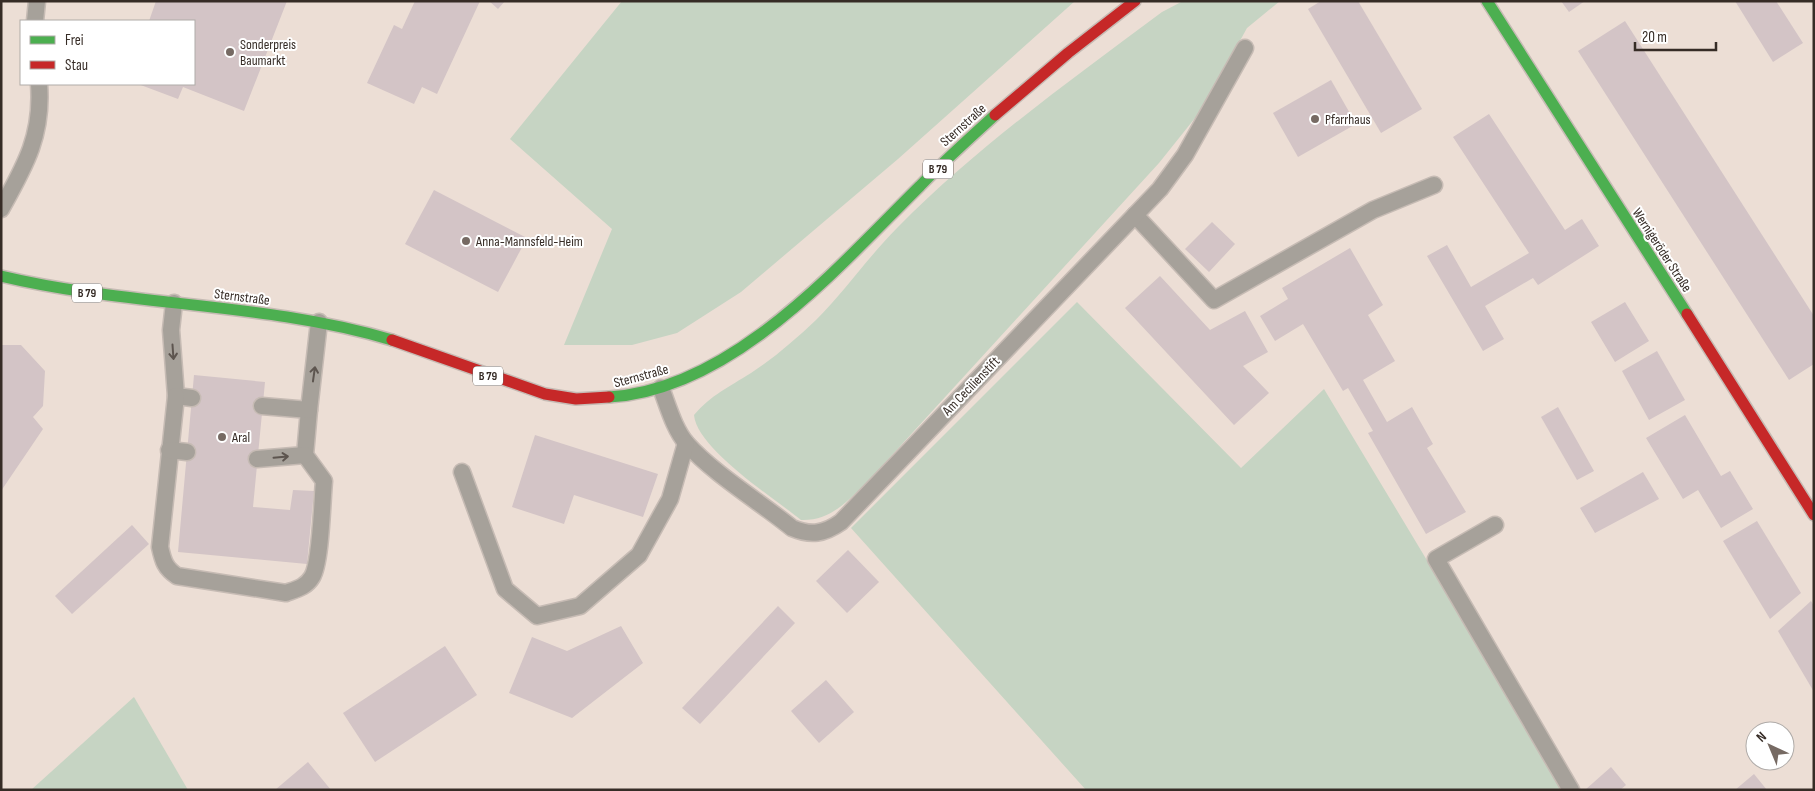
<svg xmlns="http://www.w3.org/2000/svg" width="1815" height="791" font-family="'Sofia Sans Condensed',sans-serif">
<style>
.green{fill:#c6d4c3}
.building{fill:#d3c4c6}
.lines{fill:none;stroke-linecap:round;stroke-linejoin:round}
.lane-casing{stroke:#c6bbb4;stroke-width:19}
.fast-casing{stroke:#c6bbb4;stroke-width:14}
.jam-casing{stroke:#c6bbb4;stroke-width:14}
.lane{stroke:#a6a19a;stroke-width:16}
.fast{stroke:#4caf50;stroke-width:11}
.jam{stroke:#c62828;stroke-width:11}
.oneway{stroke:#5d554f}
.poi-dot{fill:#766a63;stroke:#fff;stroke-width:2}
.labels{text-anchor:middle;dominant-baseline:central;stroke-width:4;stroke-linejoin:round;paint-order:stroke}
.shield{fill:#fff;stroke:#726b67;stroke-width:1}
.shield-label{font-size:12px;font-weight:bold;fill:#362c26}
.poi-label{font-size:14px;fill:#362c26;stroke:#fff;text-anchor:start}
.street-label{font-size:14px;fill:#362c26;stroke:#fff}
</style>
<rect width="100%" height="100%" fill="#ecded5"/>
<g class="green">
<path d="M622,1h453l-177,158 -157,133 -64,41 -45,12h-68l48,-116 -102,-90z"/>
<path d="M1183,1h97l-33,27 -44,80 -44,55 -287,314c-22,21 -39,44 -71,43 -27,-22 -104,-71 -107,-105 17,-20 35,-28 57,-42 23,-15 45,-34 65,-53 29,-29 53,-64 82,-93 80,-81 173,-147 264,-215z"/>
<path d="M1077,302l164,166 83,-79 241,401h-479l-235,-262z"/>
<path d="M134,697l54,93h-157z"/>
</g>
<g class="building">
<path d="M156,1h131l-43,110 -61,-24 -5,12 -40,-15h56v-63h-45z"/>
<path d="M415,1h65l-43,93 -15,-7 -8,17 -47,-21 27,-58 8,4z"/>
<path d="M489,1h16l-7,8z"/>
<path d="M1321,1h37l64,108 -41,24 -73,-124z"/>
<path d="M1561,1h24l-16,11z"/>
<path d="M1735,1h41l27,42 -30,19z"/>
<path d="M1625,21l189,295v48l-25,16 -211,-329z"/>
<path d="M1331,80l25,44 -58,33 -25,-44z"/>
<path d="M1489,114l76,116 17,-11 17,27 -61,39 -5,-7 -48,28 19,33 -21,12 -56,-95 20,-11 24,42 58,-34 -76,-116z"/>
<path d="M434,190l93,48 -29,54 -93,-48z"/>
<path d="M1212,222l23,22 -26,28 -24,-23z"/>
<path d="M1350,248l33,57 -15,10 27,46 -32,19 24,42 25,-15 21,37 -6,4 39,64 -40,22 -58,-101 5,-2 -25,-43 -5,3 -40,-67 -28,17 -15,-25 28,-17 -6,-11z"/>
<path d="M1160,276l50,54 35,-19 23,41 -25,14 26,27 -35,32 -109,-117z"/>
<path d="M1625,302l24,39 -34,21 -24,-40z"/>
<path d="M1,345h20l24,26 -2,35 -10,11 10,12 -42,62z"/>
<path d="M1657,351l28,49 -36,20 -27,-49z"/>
<path d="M194,375l71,7 -12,125 37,3 3,-20 21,1 -7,73 -129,-12z"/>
<path d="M1558,407l36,64 -17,9 -36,-63z"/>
<path d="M1685,415l36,61 9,-5 23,38 -32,19 -23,-38 -15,9 -37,-61z"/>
<path d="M535,435l123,39 -15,43 -69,-22 -10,29 -52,-17z"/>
<path d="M1643,472l16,27 -64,34 -15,-25z"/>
<path d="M1757,521l44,72 -31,26 -47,-78z"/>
<path d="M132,525l17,19 -77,70 -17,-18z"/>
<path d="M848,550l31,32 -32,31 -31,-32z"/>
<path d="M1811,601l3,5v86l-36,-61z"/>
<path d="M778,606l17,17 -95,101 -18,-16z"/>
<path d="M621,626l22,37 -71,55 -63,-25 23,-56 35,14z"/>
<path d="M445,646l32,49 -102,67 -32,-49z"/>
<path d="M826,680l28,32 -35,31 -28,-32z"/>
<path d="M308,762l23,28h-56z"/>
<path d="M1611,767l15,18 -6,5h-35z"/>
<path d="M1754,774l13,16h-32z"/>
</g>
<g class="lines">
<defs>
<g id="lane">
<path d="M35,21l2,-20"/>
<path d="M1,209c24,-43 42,-74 38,-125"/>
<path d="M1135,215l79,85 159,-90 61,-25"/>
<path d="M174,303l-3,27 5,66 16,2"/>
<path d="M661,388c7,18 13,41 26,56 27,30 73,58 105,84 19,8 32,6 49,-6l319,-333 25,-34 60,-107"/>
<path d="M176,396l-16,151c3,14 5,21 17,29l109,17c11,-4 20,-6 26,-16 9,-14 10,-76 12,-96l-19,-26 4,-45"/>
<path d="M262,406l47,4 10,-88"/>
<path d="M169,450l18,2"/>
<path d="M257,459l48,-4"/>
<path d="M462,472l43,117 32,27 43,-10 59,-51 31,-56 16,-56"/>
<path d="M1495,525l-59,34 135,231"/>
</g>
<g id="fast">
<path d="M1487,1l200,313"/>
<path d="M1,276c129,31 264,26 391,64"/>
<path d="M609,397c123,-7 229,-130 311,-211 24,-25 50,-48 75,-71"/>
</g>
<g id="jam">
<path d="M995,115l73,-62 67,-52"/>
<path d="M1687,314l127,201"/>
<path d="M392,340l153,54 31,5 33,-2"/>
</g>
</defs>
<use href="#lane" class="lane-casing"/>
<use href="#fast" class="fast-casing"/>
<use href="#jam" class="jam-casing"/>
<use href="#lane" class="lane"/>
<use href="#fast" class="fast"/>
<use href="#jam" class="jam"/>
</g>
<defs><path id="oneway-shaft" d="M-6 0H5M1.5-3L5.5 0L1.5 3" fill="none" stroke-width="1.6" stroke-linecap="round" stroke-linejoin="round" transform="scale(1.25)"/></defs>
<g class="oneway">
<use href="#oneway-shaft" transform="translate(173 352) rotate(86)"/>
<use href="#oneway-shaft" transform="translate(314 374) rotate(-82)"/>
<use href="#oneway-shaft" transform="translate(281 457) rotate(-5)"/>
</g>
<g class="poi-dot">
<circle cx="230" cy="52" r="5"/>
<circle cx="1315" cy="119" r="5"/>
<circle cx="466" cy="241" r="5"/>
<circle cx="222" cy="437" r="5"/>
</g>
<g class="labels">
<g class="shield">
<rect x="923" y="159.5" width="30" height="19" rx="4"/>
<rect x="72" y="283.5" width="30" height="19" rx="4"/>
<rect x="473" y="366.5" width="30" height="19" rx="4"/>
</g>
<g class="shield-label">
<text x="938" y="169">B 79</text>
<text x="87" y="293">B 79</text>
<text x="488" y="376">B 79</text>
</g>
<g class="poi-label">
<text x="240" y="44">Sonderpreis<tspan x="240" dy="16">Baumarkt</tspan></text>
<text x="1325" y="119">Pfarrhaus</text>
<text x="476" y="241">Anna-Mannsfeld-Heim</text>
<text x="232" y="437">Aral</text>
</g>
<g class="street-label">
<text transform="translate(963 125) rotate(-42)">Sternstraße</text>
<text transform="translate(1662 250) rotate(57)">Wernigeröder Straße</text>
<text transform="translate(242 297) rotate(7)">Sternstraße</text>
<text transform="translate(641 376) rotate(-15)">Sternstraße</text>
<text transform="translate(971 386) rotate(-46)">Am Cecilienstift</text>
</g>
</g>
<rect width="1815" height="791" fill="none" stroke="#362c26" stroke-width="5"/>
<rect x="20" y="20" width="175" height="65" fill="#ffffff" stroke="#afaba8"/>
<rect x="30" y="36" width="25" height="8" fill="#4caf50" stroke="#afaba8"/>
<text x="65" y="45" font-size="15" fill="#362c26">Frei</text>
<rect x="30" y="61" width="25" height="8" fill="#c62828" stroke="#afaba8"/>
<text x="65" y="70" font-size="15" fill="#362c26">Stau</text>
<g transform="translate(1770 746) rotate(316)"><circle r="24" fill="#ffffff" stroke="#afaba8"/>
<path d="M0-4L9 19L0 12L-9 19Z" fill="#766a63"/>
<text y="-8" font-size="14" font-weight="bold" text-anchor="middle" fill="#362c26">N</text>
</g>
<path d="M1635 42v8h81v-8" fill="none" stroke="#362c26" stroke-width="2.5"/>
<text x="1642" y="42" font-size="15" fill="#362c26" stroke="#ffffff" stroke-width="4" paint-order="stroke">20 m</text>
</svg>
